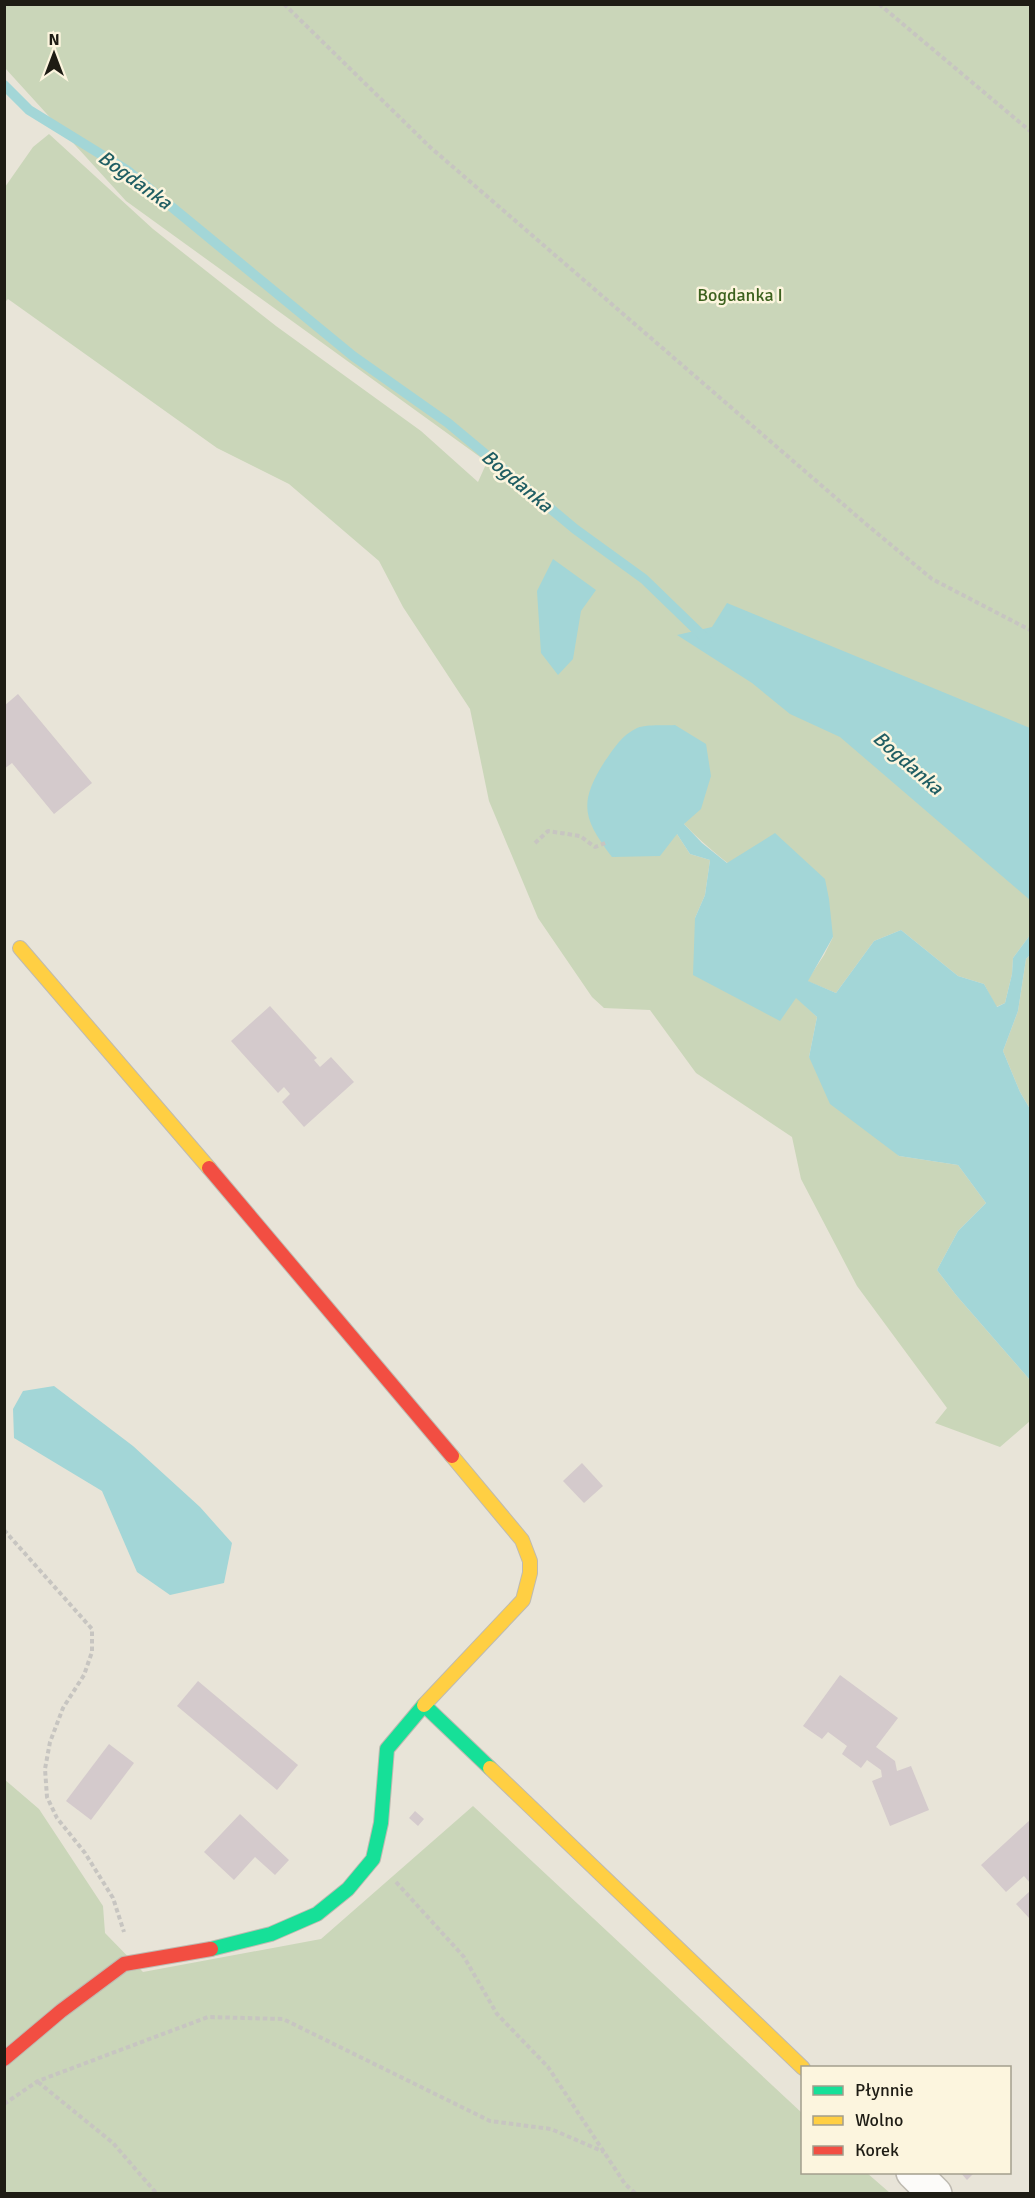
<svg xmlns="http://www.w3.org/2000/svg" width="1035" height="2198" font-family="Signika,sans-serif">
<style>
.green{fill:#cad6b9}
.water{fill:#a3d6d7}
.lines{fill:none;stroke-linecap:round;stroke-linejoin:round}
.stream{stroke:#a3d6d7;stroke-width:10}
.building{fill:#d4cacc}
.street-casing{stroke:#bebab1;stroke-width:36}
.fast-casing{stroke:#bebab1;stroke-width:16}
.slow-casing{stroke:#bebab1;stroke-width:16}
.jam-casing{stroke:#bebab1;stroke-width:16}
.path{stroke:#c7c5c1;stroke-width:4;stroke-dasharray:4.5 3;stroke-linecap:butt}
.street{stroke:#fcfbf9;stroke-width:33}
.fast{stroke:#16e098;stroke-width:14}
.slow{stroke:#ffcf43;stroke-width:14}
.jam{stroke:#f24e42;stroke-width:14}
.labels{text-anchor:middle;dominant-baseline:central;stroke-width:5;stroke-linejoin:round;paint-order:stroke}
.park-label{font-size:18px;fill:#3c611e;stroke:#fcf5de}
.water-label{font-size:20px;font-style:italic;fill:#205e63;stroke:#fcf5de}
</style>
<rect width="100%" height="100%" fill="#e8e4d8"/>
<g class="green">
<path d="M5,5h1025v930l-17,23 -1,16 -7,29 -9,4 -12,-23 -26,-8 -57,-46 -27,11 -38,52 -29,-12 17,-26 9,-18c-51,-36 -106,-68 -149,-113l26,-51 -33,61 13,20 20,6 -5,35 -10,23 101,79 21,20 -8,40 90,99 59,9 28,38 -28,28 -21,39 19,25 74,85v41l-30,26 -65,-24 12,-15 -90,-122 -56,-107 -9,-42 -96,-64 -46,-63 -46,-2 -12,-11 -54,-79 -49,-117 -19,-92 -67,-102 -24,-46 -90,-77 -72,-36 -209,-149 -3,3v-115l28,-40 16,-13 104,95 123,97 145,105 57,51 9,-20 -361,-261 -121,-133z"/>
<path d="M1030,955v154l-10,-17 -17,-41 15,-40 8,-52z"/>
<path d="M4,1779l35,30 64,97 2,27 38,39 178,-33 152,-133 329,307v59l65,1 23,20h-885z"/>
</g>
<g class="water">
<path d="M553,559l43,31 -15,21 -8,48 -15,16 -17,-22 -4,-62z"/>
<path d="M727,603l303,125v172l-190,-163 -50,-23 -38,-31 -75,-48 35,-8z"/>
<path d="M675,725l31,19 5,32 -10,33 -17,15 18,19 25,20 48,-30 50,46 4,20 4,38 -25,44 28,12 38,-52 27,-11 57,46 26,8 13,23 8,-4 7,-29 1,-16 17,-23v20l-4,4 -8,52 -15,40 17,41 10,17v271l-74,-85 -19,-25 21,-39 28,-28 -28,-38 -59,-9 -69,-52 -21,-47 8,-40 -21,-19 -16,23 -87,-46 2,-57 10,-23 5,-35 -20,-6 -13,-20 -17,22 -48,1c-29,-38 -34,-54 -7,-96 9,-13 17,-26 32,-33 10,-4 27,-2 38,-3z"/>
<path d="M54,1386l79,60 67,61 32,36 -8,40 -54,12 -33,-23 -35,-81 -88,-53 -1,-29 10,-18z"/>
</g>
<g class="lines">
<path class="stream" d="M4,85l25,25 99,61 225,185 95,67 127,106 69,50 63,61"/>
</g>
<g class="building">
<path d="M18,694l74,89 -38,31 -42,-51 -8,6v-63z"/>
<path d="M270,1006l47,52 -3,2 6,7 11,-10 23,25 -50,45 -22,-25 8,-8 -6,-7 -6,6 -47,-52z"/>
<path d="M582,1463l21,23 -19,17 -21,-22z"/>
<path d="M840,1675l58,43 -22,29 19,14 2,10 14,-5 18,44 -39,16 -18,-45 10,-4 -1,-7 -14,-10 -6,8 -19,-14 5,-8 -19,-14 -6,7 -19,-13z"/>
<path d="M198,1681l100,84 -21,25 -100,-84z"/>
<path d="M109,1744l25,19 -43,57 -25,-19z"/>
<path d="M415,1811l9,8 -6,7 -9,-8z"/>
<path d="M240,1814l49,46 -14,15 -20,-18 -21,23 -30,-28z"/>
<path d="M1030,1820v63l-6,-7 -18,16 -25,-27z"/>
<path d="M1030,1891v28l-14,-15z"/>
<path d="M960,2172h15l-8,8z"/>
</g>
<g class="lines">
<defs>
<path id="street" d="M913,2172l22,22"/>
<path id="fast" d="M211,1949l60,-15 46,-20 31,-25 25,-30 8,-36 6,-74 37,-44 66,63"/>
<g id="slow">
<path d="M20,948l189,220"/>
<path d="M424,1705l99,-105 7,-27v-12l-8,-21 -70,-84"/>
<path d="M490,1768l313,300"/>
</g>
<g id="jam">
<path d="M209,1168l243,288"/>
<path d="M4,2059l57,-48 63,-47 87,-15"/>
</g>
</defs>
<use href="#street" class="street-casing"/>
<use href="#fast" class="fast-casing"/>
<use href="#slow" class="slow-casing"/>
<use href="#jam" class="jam-casing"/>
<g class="path">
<path d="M284,4l146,143 436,377 66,55 98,51"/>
<path d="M879,4l151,127"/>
<path d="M535,843l13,-12 32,5 15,11 13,-5"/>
<path d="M4,1530l88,99v23l-8,23 -21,33 -13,34 -5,27 2,28 10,21 28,35 28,45 11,34"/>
<path d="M396,1882l68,75 33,57 51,53 77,117 11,10"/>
<path d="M38,2082l75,61 44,51"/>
<path d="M4,2104l34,-23 170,-64 75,2 207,102 61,8 53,23"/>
</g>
<use href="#street" class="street"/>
<use href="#fast" class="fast"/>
<use href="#slow" class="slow"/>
<use href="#jam" class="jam"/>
</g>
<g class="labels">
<g class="park-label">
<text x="740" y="295">Bogdanka I</text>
</g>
<g class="water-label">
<text transform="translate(135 180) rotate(36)">Bogdanka</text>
<text transform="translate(517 481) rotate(40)">Bogdanka</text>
<text transform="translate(908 763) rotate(41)">Bogdanka</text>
</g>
</g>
<rect width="1035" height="2198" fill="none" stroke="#1e1c14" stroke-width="12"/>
<rect x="801" y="2066" width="210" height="108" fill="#fcf5de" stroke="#a39e8d" stroke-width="1.5"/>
<rect x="813" y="2086" width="30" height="9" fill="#16e098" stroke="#a39e8d" stroke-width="1.5"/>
<text x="855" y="2096" font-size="18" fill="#1e1c14">Płynnie</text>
<rect x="813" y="2116" width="30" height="9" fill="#ffcf43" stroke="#a39e8d" stroke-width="1.5"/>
<text x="855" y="2126" font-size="18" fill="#1e1c14">Wolno</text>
<rect x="813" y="2146" width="30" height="9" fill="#f24e42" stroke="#a39e8d" stroke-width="1.5"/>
<text x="855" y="2156" font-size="18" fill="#1e1c14">Korek</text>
<g transform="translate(54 54)" stroke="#fcf5de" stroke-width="4.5" paint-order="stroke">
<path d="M0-4.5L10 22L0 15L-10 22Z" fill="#1e1c14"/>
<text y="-9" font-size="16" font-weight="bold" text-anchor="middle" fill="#1e1c14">N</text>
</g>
</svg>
